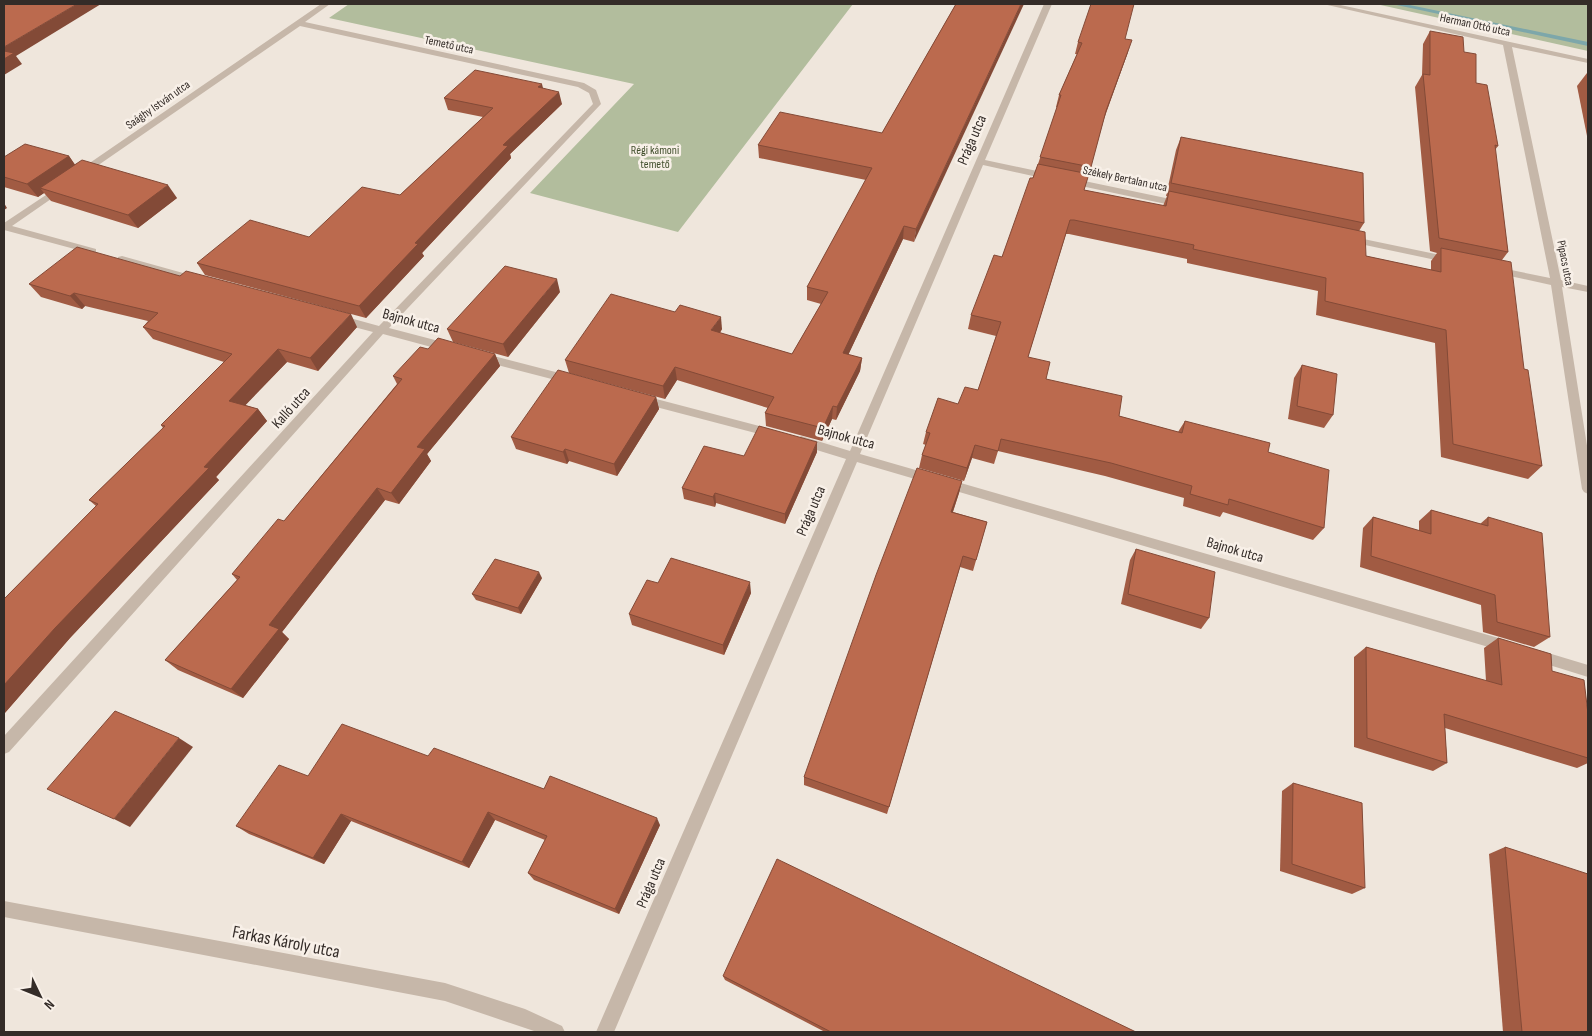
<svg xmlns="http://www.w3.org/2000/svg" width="1592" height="1036" font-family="'Sofia Sans Condensed',sans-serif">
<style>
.green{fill:#b2bd9d}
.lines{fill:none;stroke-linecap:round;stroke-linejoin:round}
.stream{fill:#7da7aa;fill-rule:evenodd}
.minor{fill:#c6b7a9;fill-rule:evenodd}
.wall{fill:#a15b43}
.shaded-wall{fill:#834a37}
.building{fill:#bb6a4e;stroke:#834a37}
.labels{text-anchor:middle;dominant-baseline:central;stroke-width:5;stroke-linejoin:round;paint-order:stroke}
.far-street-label{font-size:12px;fill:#342c28;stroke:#f8f0e8}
.far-park-label{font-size:12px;fill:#43502e;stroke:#f8f0e8}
.street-label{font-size:15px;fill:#342c28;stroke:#f8f0e8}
.near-street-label{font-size:18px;fill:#342c28;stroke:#f8f0e8}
</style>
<rect width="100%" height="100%" fill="#efe6dc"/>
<g class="green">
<path d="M349,4h504l-175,228 -148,-39 104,-109 -305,-66z"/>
<path d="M1376,4h212v47z"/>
</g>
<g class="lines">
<path class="stream" d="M1392,4h13l183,38v4z"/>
<g class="minor">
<path d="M321,4h9l-25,18 279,61 12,7 5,14 -212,224 65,17 1,3 -1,3 -4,1 -67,-18 -374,418 -5,2v-18l369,-404 -38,-10v-6l4,-1 40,11 214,-222 -4,-11 -11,-6 -278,-61 -216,149h-6v-4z"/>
<path d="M1044,4h8l-67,156 66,14 5,3 -5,3 -68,-15 -123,289 649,187 5,2 2,4 -2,4 -5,2 -652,-191 -243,570h-18l250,-573 -49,-15 -2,-3 6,-5 49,15z"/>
<path d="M1323,4h13l252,55v4l-76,-16 49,233 27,6v6l-26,-5 26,165v42l-4,-2 -2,-3 -31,-204 -55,-12 -5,-3 5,-3 54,11 -47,-233z"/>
<path d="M1070,178l110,23 5,3 -5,3 -113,-24v-4z"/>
<path d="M61,185l3,1v4l-52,36 84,23v4l-3,1 -89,-24v-7z"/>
<path d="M1349,236l101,21 5,3 -5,3 -104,-22 -2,-2z"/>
<path d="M122,256l79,22 1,2 -5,3 -79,-22v-4z"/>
<path d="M482,353l89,23 6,4 -6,4 -93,-24 -1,-3z"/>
<path d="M641,395l133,35 6,4 -6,4 -137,-36 -2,-3 2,-3z"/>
<path d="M1535,649l53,16v12l-58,-18 -2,-4 2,-4z"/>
<path d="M4,901l441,82 80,26 37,17 3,6h-28l-92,-31 -441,-84z"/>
</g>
</g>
<g class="wall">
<path d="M956,4l-42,238 -11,-3 -55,116 14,3 -2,13 -24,49 -4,-1 -10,22 -56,-15 -1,-13 3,-5 -91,-28 -12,19 -96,-26 -4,-13 157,-31 -2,4 72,21 29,-50 -14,-4v-13l59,-107 -107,-22 -1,-13 124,-12z"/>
<path d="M1430,31l34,21 12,31 22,63 -3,4 13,102 -6,8 40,206 -14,13 -87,-22 -6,-114 -119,-28 2,-24 -131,-28v-4l-118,-25h-3l-38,123 18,22 73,37 59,16 7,-11 83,31 56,76 -11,12 -90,-28 -3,5 -37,-11 1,-8 -79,-22 -107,-25 -4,13 -22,-6 -8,23 -45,-13 3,-13 4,-10 -3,-1 3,-12 32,-28 20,-14 18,-54 -28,-7 3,-14 31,-58 36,-93 19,-57h-1l3,-12 18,-41h-2l3,-12 47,-3 3,13 -24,67 -20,71 79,16 4,-10h-1l10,-46 5,-13 183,86 -5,8 7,25 65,14v-9l6,-8 -7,-2 -15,-164 7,-12 1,-31z"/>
<path d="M1587,73h1v68l-11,-55z"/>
<path d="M543,89l19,15 -52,50 1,4 -89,95 2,3 -58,62 -161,-43 -8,-12 112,-26 91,-42 83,-78 -35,-7 -4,-12z"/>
<path d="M69,156l6,9 102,33 -39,30 -87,-27 -7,-8 -6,4 -34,-10v-30z"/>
<path d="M29,284l328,43 -39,44 -31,-9 -42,43 13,4 9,12 -51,56 3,3 -149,158 -66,76v-115l92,-93 -7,-6 74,-72 -2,-3 63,-63 -71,-23 -10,-12 5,-6 -63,-15 -3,3 -41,-12z"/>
<path d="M560,292l-52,65 -55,-15 -6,-13z"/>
<path d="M428,349l67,5 5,12 -73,88 4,7 -32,43 -14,-4 -103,132 7,7 -46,59 -65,-28 -13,-10 72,-80 -5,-6 52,-53 113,-137 -4,-8z"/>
<path d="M1302,365l31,50 -9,13 -36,-9 6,-41z"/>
<path d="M656,397l3,12 -42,67 -48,-15 -2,3 -51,-15 -5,-12z"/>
<path d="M817,452l-32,72 -69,-21 -1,4 -31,-8 -2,-11 62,-32z"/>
<path d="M962,481l-3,12 -6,19 34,10 -14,49 -13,-4 -73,247 -83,-29v-8z"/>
<path d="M1431,510l49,14 8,-7 62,120 -16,10 -51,-15 -2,-27 -121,-38 3,-39 10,-11 46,14v-10z"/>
<path d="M1136,549l73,69 -8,11 -80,-25 9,-44z"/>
<path d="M542,578l-21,36 -45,-14 -4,-6z"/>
<path d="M658,583l93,10 -27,62 -92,-30 -3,-11z"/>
<path d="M1498,638l54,33 36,43v49l-11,5 -132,-40 2,35 -14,8 -79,-24v-90l12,-10 120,34 -2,-33z"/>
<path d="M428,756l116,33 116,36 -41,89 -85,-34 -6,-7 17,-33 -50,-20 -26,48 -118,-47 -27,43 -75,-30 -13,-8 72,-50z"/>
<path d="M1293,783l72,105 -13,6 -72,-23 2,-80z"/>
<path d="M1505,847l83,185h-85l-14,-178z"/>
<path d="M723,976l413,56h-311l-100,-52z"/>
</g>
<g class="shaded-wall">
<path d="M77,4h24l-85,52 6,8 -18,11v-28z"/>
<path d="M1021,4h3l-110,238 2,-13z"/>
<path d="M1132,40l-4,12 -26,71 4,-12z"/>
<path d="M542,84l3,12 -7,-9z"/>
<path d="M559,92l3,12 -52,50 1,4 -89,95 2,3 -58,62 -7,-12 144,-161z"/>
<path d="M69,156l9,13 -38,19 4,5 -6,4 -11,-13z"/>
<path d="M168,185l9,13 -39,30 -10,-13z"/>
<path d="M4,203l3,5 -3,2z"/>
<path d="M904,226l-1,13 -60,127v-13z"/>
<path d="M557,279l3,13 -52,65 -5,-13z"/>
<path d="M74,293l11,13 -3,3 -12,-13z"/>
<path d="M351,314l6,13 -39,44 -8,-13z"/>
<path d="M721,317l1,12 -9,14 -2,-13z"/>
<path d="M278,349l9,13 -49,51 -9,-12z"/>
<path d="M495,354l5,12 -73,88 4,7 -32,43 -8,-11 26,-46z"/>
<path d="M862,358l-2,13 -24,49 1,-13z"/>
<path d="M675,367l2,13 -12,19 -2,-13z"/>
<path d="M656,397l3,12 -42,67 -3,-12z"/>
<path d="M833,406l-1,13 -10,22 1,-13z"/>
<path d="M258,409l9,12 -51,56 3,3 -149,158 -66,76v-29l51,-57z"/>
<path d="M817,442v10l-32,72v-10z"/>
<path d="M975,445l-3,13 -8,23 3,-13z"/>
<path d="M565,449l4,12 -2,3 -4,-12z"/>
<path d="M962,481l-3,12 -10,30 2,-11z"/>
<path d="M377,488l8,12 -103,132 7,7 -46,59 -12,-9 38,-64z"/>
<path d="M715,493l1,10 -1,4 -2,-10z"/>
<path d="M539,572l3,6 -21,36 -3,-6z"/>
<path d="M750,582l1,11 -27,62 -1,-10z"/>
<path d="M179,738l14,9 -63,80 -16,-8z"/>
<path d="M488,812l7,8 -26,48 -7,-6z"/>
<path d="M341,814l10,7 -27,43 -11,-6z"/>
<path d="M657,818l3,7 -41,89 -4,-5z"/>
</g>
<g class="building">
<path d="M4,4h73l-73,43z"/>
<path d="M956,4h65l-105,225 -12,-3 -61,127 19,5 -25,49 -4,-1 -10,22 -58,-15 9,-16 -99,-30 -12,19 -98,-26 46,-66 64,18 5,-7 41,12 -10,13 81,24 36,-62 -21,-5 65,-119 -114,-23 22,-33 102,21z"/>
<path d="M1091,4h43l-9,35 7,1 -26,71 -15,56 -51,-10 21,-62h-2l23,-52 -4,-1z"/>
<path d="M1430,31l33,6 1,15 12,2v29l11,2 11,61 -3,-1 13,107 -69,-14 -16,-164 7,1z"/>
<path d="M4,51l10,2 -10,6z"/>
<path d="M475,70l67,14 -4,3 21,5 -56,53 5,1 -93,97 3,1 -59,62 -162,-43 53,-43 59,17 53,-50 38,8 93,-87 -49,-10z"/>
<path d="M1181,137l182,36 1,50 -193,-40z"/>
<path d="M25,144l44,12 -42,28 -23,-7v-20z"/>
<path d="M82,160l86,25 -40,30 -88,-27z"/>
<path d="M1038,164l51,10 -5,16 82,16 3,-15 196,41 1,24 75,16v-24l70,14 13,107 4,1 14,96 -89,-22 -7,-114 -121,-29 1,-23 -133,-29 1,-4 -120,-25h-4l-42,137 22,5 -4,17 76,17 -3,20 63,17 3,-12 85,22 -2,9 61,18 -5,58 -95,-29 -1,6 -38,-11 2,-8 -81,-23 -110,-24 -3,12 -23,-6 -8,23 -45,-13 8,-22 -4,-1 12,-34 20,6 7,-17 13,3 23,-68 -30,-7 23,-60 8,2 28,-79h3z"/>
<path d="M77,247l103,29 6,-5 165,43 -41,44 -32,-9 -49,52 29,8 -54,58 5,1 -154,160 -51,57v-86l94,-95 -9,-4 76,-74 -4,-1 71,-71 -89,-27 15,-14 -84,-20 -4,3 -41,-12z"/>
<path d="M505,266l52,13 -54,65 -56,-15z"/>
<path d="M438,338l57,16 -78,93 8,2 -34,44 -14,-5 -108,137 10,4 -48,60 -66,-29 75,-83 -8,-3 46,-55 6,2 118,-142 -9,-3 27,-29 8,2z"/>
<path d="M1302,365l35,9 -4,41 -36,-9z"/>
<path d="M558,370l98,27 -42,67 -49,-15 -2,3 -52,-15z"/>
<path d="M759,426l58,16 -32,72 -70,-21 -2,4 -31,-9 22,-42 40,10z"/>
<path d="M917,468l45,13 -11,31 36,10 -11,38 -13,-4 -74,251 -85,-30 72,-202z"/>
<path d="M1431,510l57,16v-9l54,16 8,104 -53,-15 -2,-27 -124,-39 2,-39 58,17z"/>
<path d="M1136,549l79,23 -6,46 -81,-24z"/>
<path d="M671,558l79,24 -27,63 -94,-31 18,-34 11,3z"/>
<path d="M495,559l44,13 -21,36 -46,-14z"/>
<path d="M1498,638l53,16 1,17 32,9 4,34v44l-144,-44 3,49 -80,-25 -1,-91 136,38z"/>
<path d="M115,711l64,27 -65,81 -67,-30z"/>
<path d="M342,724l86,32 6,-8 110,41 6,-13 107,42 -42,91 -87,-36 19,-37 -59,-24 -26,50 -121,-48 -28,44 -77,-32 43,-61 29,11z"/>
<path d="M1293,783l69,20 3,85 -73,-24z"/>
<path d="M1505,847l83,27v158h-66z"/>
<path d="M777,859l359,173h-305l-108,-56z"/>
</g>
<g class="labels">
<g class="far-street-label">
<text transform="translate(1475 25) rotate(12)">Herman Ottó utca</text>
<text transform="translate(449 45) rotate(12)">Temető utca</text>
<text transform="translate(158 105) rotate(-35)">Saághy István utca</text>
<text transform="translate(1125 179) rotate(12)">Székely Bertalan utca</text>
<text transform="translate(1565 263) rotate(79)">Pipacs utca</text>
</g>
<g class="far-park-label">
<text x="655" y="150">Régi kámoni<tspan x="655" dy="14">temető</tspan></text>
</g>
<g class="street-label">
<text transform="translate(972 140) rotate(-67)">Prága utca</text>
<text transform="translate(411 321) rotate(15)">Bajnok utca</text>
<text transform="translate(291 408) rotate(-48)">Kalló utca</text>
<text transform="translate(846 437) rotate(15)">Bajnok utca</text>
<text transform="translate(811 511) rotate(-67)">Prága utca</text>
<text transform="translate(1235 550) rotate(16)">Bajnok utca</text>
<text transform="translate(651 883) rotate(-67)">Prága utca</text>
</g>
<g class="near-street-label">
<text transform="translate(286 942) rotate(11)">Farkas Károly utca</text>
</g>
</g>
<rect width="1592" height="1036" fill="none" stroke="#342c28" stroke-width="10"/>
<g transform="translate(40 996) rotate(133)" stroke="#f8f0e8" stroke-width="4" paint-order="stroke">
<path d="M0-4L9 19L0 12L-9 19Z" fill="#342c28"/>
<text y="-8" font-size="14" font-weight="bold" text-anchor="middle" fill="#342c28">N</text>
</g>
</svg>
